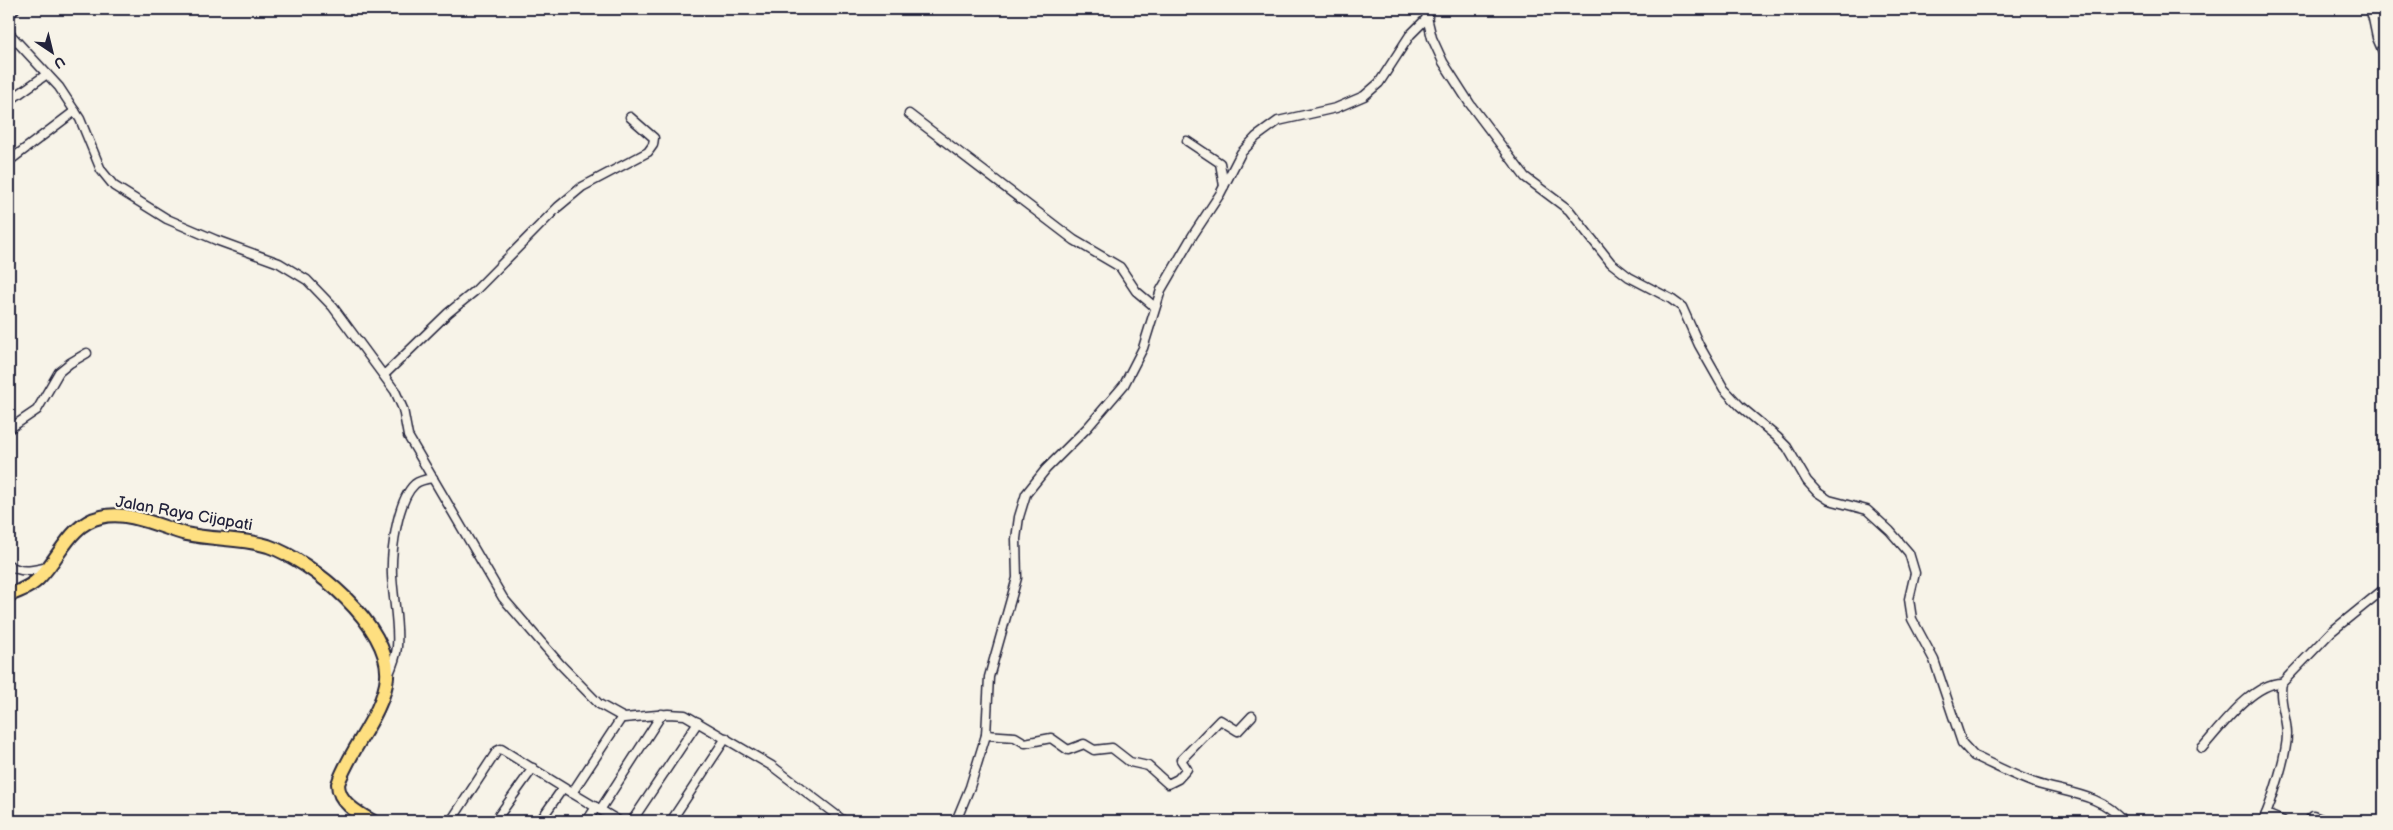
<svg xmlns="http://www.w3.org/2000/svg" width="2393" height="830" font-family="'Balsamiq Sans',sans-serif">
<style>
.lines{fill:none;stroke-linecap:round;stroke-linejoin:round}
.minor-casing{stroke:#22223b;stroke-width:11}
.primary-casing{stroke:#22223b;stroke-width:16}
.minor{stroke:#f7f3e8;stroke-width:8}
.primary{stroke:#fedf80;stroke-width:12}
.labels{text-anchor:middle;dominant-baseline:central;stroke-width:4.5;stroke-linejoin:round;paint-order:stroke}
.street-label{font-size:16px;fill:#22223b;stroke:#f7f3e8}
</style>
<rect width="100%" height="100%" fill="#f7f3e8"/>
<filter id="ink" filterUnits="userSpaceOnUse"><feTurbulence type="fractalNoise" baseFrequency=".02" numOctaves="2"/><feDisplacementMap in="SourceGraphic" scale="10" xChannelSelector="R" yChannelSelector="G"/><feConvolveMatrix kernelMatrix="1 2 1 2 8 2 1 2 1" color-interpolation-filters="sRGB"/></filter>
<g filter="url(#ink)">
<g class="lines">
<defs>
<g id="minor">
<path d="M1425,9l7,29 11,24 27,42 55,73 44,33 42,53 18,14 42,22 11,8 17,38 25,44 16,17 37,31 10,10 20,34 10,11 12,8 38,10 23,21 19,22 6,20 -6,26 3,20 22,41 28,83 12,13c20,9 40,20 61,27 30,10 67,11 88,38"/>
<path d="M2371,9l6,29 7,16"/>
<path d="M9,16l6,-7"/>
<path d="M2372,16l12,-4"/>
<path d="M9,33l50,54 21,32 21,51 13,16 53,33 49,21 63,23 28,17 26,27 62,84 8,18 5,27 95,162 57,66 39,40 25,14 44,-4 17,1 87,51 72,55"/>
<path d="M9,101l38,-27"/>
<path d="M909,114l165,126 46,27 16,24 19,16"/>
<path d="M1187,141l33,22 4,23"/>
<path d="M9,161l66,-50"/>
<path d="M384,375l64,-62 27,-22 83,-84 24,-20 66,-35 5,-7 1,-7 -24,-21"/>
<path d="M9,429l28,-19 22,-38 11,-9 17,-10"/>
<path d="M9,565c13,9 24,5 39,2"/>
<path d="M388,676c4,-9 8,-18 9,-29 2,-24 -4,-48 -5,-72 -1,-23 5,-75 23,-91 5,-4 12,-5 18,-6"/>
<path d="M986,735l29,2 10,6 26,-5 17,12 16,-6 10,6 18,-2 18,14 18,4 20,18 10,-5 9,-10 -6,-9 39,-40 18,11 14,-15"/>
<path d="M2202,748c18,-20 51,-66 80,-65"/>
<path d="M572,793l47,28"/>
<path d="M600,810l62,-96"/>
<path d="M2266,814l17,7"/>
<path d="M451,821l46,-70 4,-2 71,44 50,-76"/>
<path d="M495,821l38,-53"/>
<path d="M540,821l23,-33"/>
<path d="M587,821l9,-14"/>
<path d="M632,821l66,-99"/>
<path d="M671,821l55,-83"/>
<path d="M956,821l14,-34 16,-52 3,-58 28,-99 -1,-39 3,-22 7,-23 20,-25 42,-42 36,-42 19,-37 18,-58 32,-55 27,-41 21,-41 15,-16 22,-16 58,-13 28,-12 15,-13 31,-48 18,-18"/>
<path d="M2263,821c9,-20 24,-66 24,-87 0,-16 -9,-35 -5,-51l49,-51 53,-43"/>
<path d="M2308,821l5,-5 13,5"/>
</g>
<path id="primary" d="M9,595c11,-4 24,-9 32,-19 20,-21 29,-52 60,-59 28,-7 59,10 85,17 27,6 55,4 82,12 44,15 123,80 119,131 -3,36 -38,73 -49,107 0,18 20,29 34,37"/>
</defs>
<use href="#minor" class="minor-casing"/>
<use href="#primary" class="primary-casing"/>
<use href="#minor" class="minor"/>
<use href="#primary" class="primary"/>
</g>
</g>
<g class="labels">
<g class="street-label">
<text transform="translate(184 514) rotate(10)">Jalan Raya Cijapati</text>
</g>
</g>
<rect width="2393" height="830" fill="none" stroke="#f7f3e8" stroke-width="30"/>
<rect x="15" y="15" width="2363" height="800" fill="none" stroke="#22223b" stroke-width="2" filter="url(#ink)"/>
<g transform="translate(52 52) rotate(145)" stroke="#f7f3e8" stroke-width="4" paint-order="stroke">
<path d="M0-4L9 19L0 12L-9 19Z" fill="#22223b"/>
<text y="-8" font-size="14" font-weight="bold" text-anchor="middle" fill="#22223b">U</text>
</g>
</svg>
